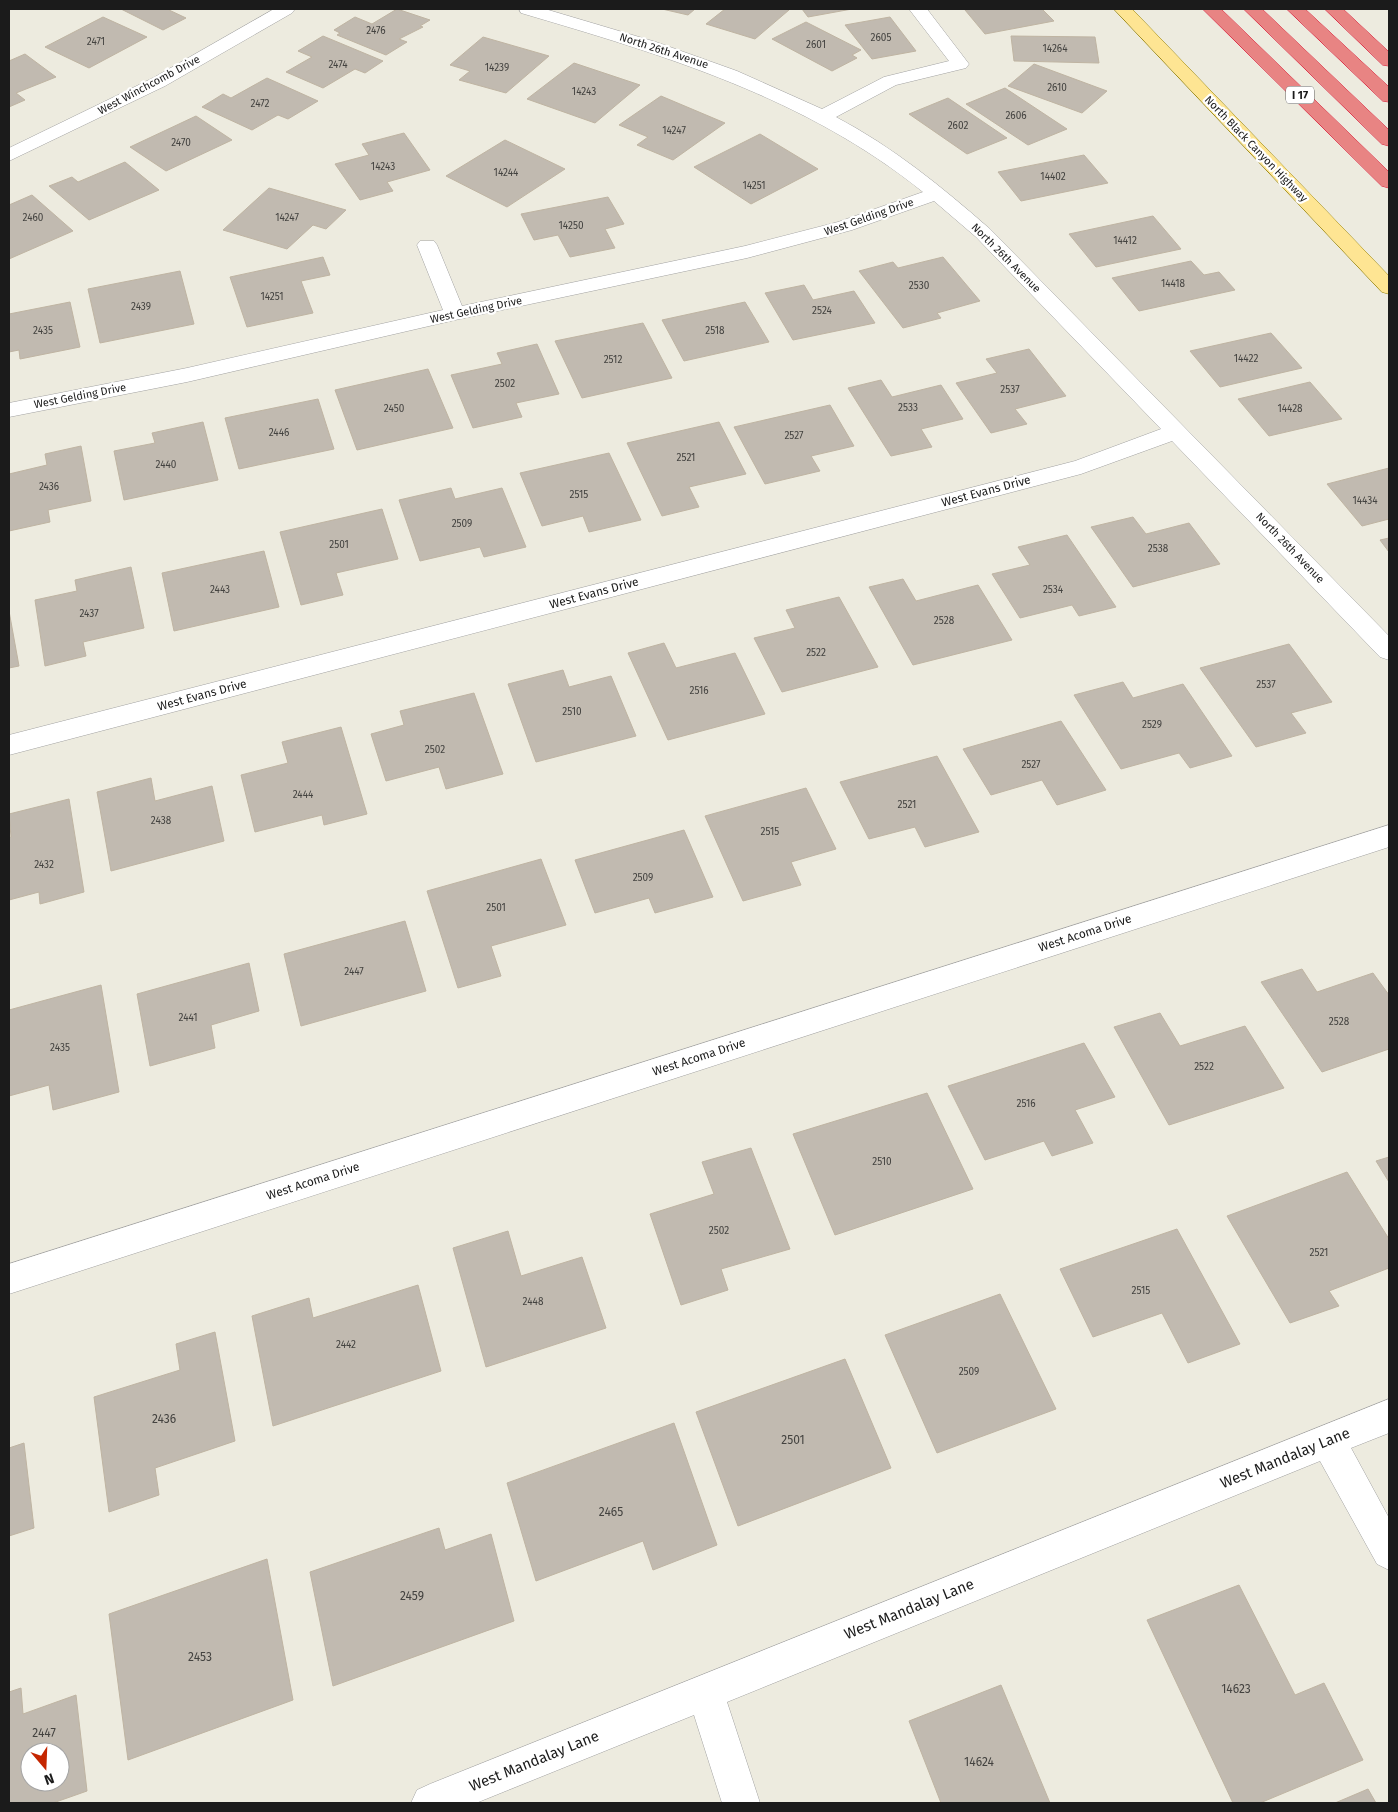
<svg xmlns="http://www.w3.org/2000/svg" width="1398" height="1812" font-family="'Fira Sans',sans-serif">
<style>
.building{fill:#c1bab0;stroke:#bfb4a2;fill-rule:evenodd}
.lines{fill:none;stroke-linecap:round;stroke-linejoin:round}
.minor-casing{stroke:#a2a2a2;stroke-width:1}
.major-casing{stroke:#917d00;stroke-width:1}
.highway-casing{stroke:#d91e3a;stroke-width:1}
.minor{fill:#fff;fill-rule:evenodd}
.major{fill:#fee593;fill-rule:evenodd}
.highway{fill:#e88483;fill-rule:evenodd}
.labels{text-anchor:middle;dominant-baseline:central;stroke-width:4.5;stroke-linejoin:round;paint-order:stroke}
.number-label{font-size:10px;fill:#444340}
.far-street-label{font-size:11px;fill:#1b1b1b;stroke:#fff}
.shield{fill:#fff;stroke:#5f5f5f;stroke-width:1}
.shield-label{font-size:11px;font-weight:bold;fill:#1b1b1b}
.street-label{font-size:12px;fill:#1b1b1b;stroke:#fff}
.near-number-label{font-size:12px;fill:#444340}
.near-street-label{font-size:15px;fill:#1b1b1b;stroke:#fff}
</style>
<rect width="100%" height="100%" fill="#edebdf"/>
<g class="building">
<path d="M121,9h49l-1,1 17,8 -23,12z"/>
<path d="M397,9l33,11 -10,6 3,1 -24,12 8,3 -21,13 -49,-20 3,-2 -6,-3 21,-13 17,7z"/>
<path d="M662,9h33l-7,6z"/>
<path d="M725,9h59l5,1 -34,29 -49,-15z"/>
<path d="M802,9h50l-44,8z"/>
<path d="M974,9h68l12,12 -69,13 -20,-24z"/>
<path d="M103,17l44,20 -58,31 -44,-21z"/>
<path d="M890,17l26,34 -44,8 -27,-34z"/>
<path d="M806,22l55,28 -9,5 5,3 -25,13 -60,-32z"/>
<path d="M323,36l60,25 -18,12 -10,-4 -32,19 -37,-16 26,-15 -14,-6z"/>
<path d="M1011,36l84,1 4,26 -85,-2z"/>
<path d="M483,37l66,19 -43,37 -47,-13 11,-9 -20,-6z"/>
<path d="M25,54l31,23 -40,16 9,7 -16,7v-46z"/>
<path d="M574,63l66,22 -45,38 -68,-24z"/>
<path d="M1034,64l73,27 -25,22 -74,-27z"/>
<path d="M267,78l51,23 -30,18 -10,-4 -26,15 -50,-23 21,-13 8,4z"/>
<path d="M1005,88l62,41 -39,16 -62,-41z"/>
<path d="M661,96l64,27 -52,37 -36,-15 11,-8 -29,-12z"/>
<path d="M948,98l59,40 -40,16 -58,-40z"/>
<path d="M196,116l36,24 -66,31 -36,-24z"/>
<path d="M404,133l26,37 -43,12 6,9 -33,9 -25,-36 34,-9 -7,-11z"/>
<path d="M760,134l58,35 -67,35 -57,-37z"/>
<path d="M505,140l60,29 -58,38 -61,-31z"/>
<path d="M1084,155l24,28 -87,18 -23,-29z"/>
<path d="M125,162l34,28 -70,30 -40,-34 23,-9 6,5z"/>
<path d="M269,188l77,22 -20,19 -13,-4 -26,24 -64,-19z"/>
<path d="M32,195l41,36 -64,28v-54z"/>
<path d="M608,197l16,27 -19,5 10,19 -45,9 -12,-22 -24,5 -13,-26z"/>
<path d="M1153,216l28,33 -85,18 -27,-33z"/>
<path d="M323,257l7,18 -29,6 12,32 -66,14 -17,-50z"/>
<path d="M943,257l37,44 -43,12 4,5 -38,10 -44,-57 34,-9 5,6z"/>
<path d="M1191,261l13,14 15,-3 16,18 -96,21 -27,-33z"/>
<path d="M180,271l14,53 -94,19 -12,-54z"/>
<path d="M804,285l9,15 41,-9 21,32 -82,17 -28,-47z"/>
<path d="M70,302l10,45 -60,12 -1,-9 -10,2v-38z"/>
<path d="M745,302l24,40 -85,19 -22,-41z"/>
<path d="M643,323l29,55 -90,20 -27,-57z"/>
<path d="M1271,333l31,35 -82,19 -30,-36z"/>
<path d="M537,344l22,50 -43,9 6,14 -49,11 -22,-53 51,-11 -5,-11z"/>
<path d="M1029,349l37,47 -51,13 12,15 -36,9 -35,-50 41,-10 -11,-14z"/>
<path d="M428,369l25,59 -96,22 -22,-60z"/>
<path d="M881,380l11,17 49,-12 22,34 -42,10 11,18 -41,9 -43,-68z"/>
<path d="M1310,382l32,37 -73,17 -31,-37z"/>
<path d="M318,399l16,50 -95,20 -14,-51z"/>
<path d="M830,405l24,41 -43,10 9,15 -55,13 -31,-57z"/>
<path d="M203,422l15,58 -94,20 -10,-49 41,-8 -3,-10z"/>
<path d="M719,422l27,52 -57,13 10,20 -37,9 -35,-73z"/>
<path d="M81,446l10,55 -43,9 2,12 -41,9v-57l38,-9 -2,-11z"/>
<path d="M609,453l32,67 -52,12 -6,-16 -41,10 -22,-53z"/>
<path d="M1389,468v51l-27,7 -35,-42z"/>
<path d="M451,488l4,11 47,-11 24,59 -42,10 -4,-10 -60,14 -21,-61z"/>
<path d="M382,509l16,50 -62,14 7,22 -42,10 -21,-73z"/>
<path d="M1133,517l13,17 43,-11 31,41 -87,23 -42,-60z"/>
<path d="M1067,535l49,72 -37,9 -7,-11 -52,13 -28,-44 38,-9 -12,-18z"/>
<path d="M1389,538v14l-9,-12z"/>
<path d="M264,551l15,56 -105,24 -12,-58z"/>
<path d="M131,567l13,61 -61,14 3,14 -41,10 -10,-66 42,-9 -2,-11z"/>
<path d="M903,579l13,22 62,-16 34,55 -99,25 -44,-78z"/>
<path d="M839,597l39,70 -96,25 -28,-54 41,-10 -9,-18z"/>
<path d="M9,611l10,55 -10,2z"/>
<path d="M664,643l12,25 59,-15 30,61 -97,26 -40,-87z"/>
<path d="M1289,644l43,58 -41,11 15,20 -50,14 -56,-79z"/>
<path d="M563,670l6,17 42,-11 25,60 -100,26 -28,-78z"/>
<path d="M1123,682l10,16 50,-14 49,72 -42,12 -11,-15 -58,16 -47,-74z"/>
<path d="M474,693l29,81 -57,15 -7,-22 -53,14 -15,-47 33,-9 -4,-14z"/>
<path d="M1061,721l45,69 -49,15 -15,-25 -51,15 -28,-46z"/>
<path d="M341,727l26,87 -43,11 -2,-10 -67,17 -14,-57 47,-12 -6,-21z"/>
<path d="M937,756l42,76 -54,15 -10,-20 -46,12 -29,-57z"/>
<path d="M151,778l4,23 57,-15 12,55 -113,30 -14,-79z"/>
<path d="M806,788l30,61 -45,13 10,23 -58,16 -38,-85z"/>
<path d="M69,799l15,93 -44,12 -1,-12 -30,8v-62l2,-1 -2,-23z"/>
<path d="M684,830l29,67 -58,16 -6,-15 -54,15 -20,-53z"/>
<path d="M541,859l25,66 -75,21 10,30 -43,12 -31,-97z"/>
<path d="M405,921l21,70 -125,35 -17,-72z"/>
<path d="M249,963l10,48 -48,14 4,23 -65,18 -13,-72z"/>
<path d="M1302,969l15,23 56,-19 16,22v54l-67,23 -61,-90z"/>
<path d="M101,985l18,107 -66,18 -4,-25 -40,11v-86z"/>
<path d="M1160,1013l20,33 65,-20 39,62 -115,37 -55,-98z"/>
<path d="M1084,1043l31,54 -40,13 18,33 -41,13 -8,-15 -59,19 -37,-74z"/>
<path d="M927,1093l46,96 -138,46 -42,-101z"/>
<path d="M751,1148l39,101 -69,20 7,21 -47,15 -31,-91 64,-20 -12,-32z"/>
<path d="M1389,1157v25l-13,-21z"/>
<path d="M1347,1172l42,67v29l-60,23 10,15 -49,17 -63,-107z"/>
<path d="M1177,1229l63,115 -52,19 -26,-50 -69,24 -33,-68z"/>
<path d="M508,1231l13,45 61,-19 24,71 -120,39 -33,-119z"/>
<path d="M418,1285l23,86 -168,55 -21,-110 57,-18 4,20z"/>
<path d="M1000,1294l56,115 -119,44 -52,-118z"/>
<path d="M215,1332l20,109 -80,27 4,27 -50,17 -15,-115 86,-27 -4,-26z"/>
<path d="M845,1359l46,109 -153,58 -42,-114z"/>
<path d="M674,1423l43,122 -64,25 -10,-29 -107,40 -29,-98z"/>
<path d="M24,1443l10,85 -25,8v-88z"/>
<path d="M439,1528l6,22 46,-16 23,87 -181,65 -23,-114z"/>
<path d="M267,1559l26,141 -165,60 -19,-146z"/>
<path d="M1239,1585l56,110 29,-12 39,77 -103,43h-27l-86,-183z"/>
<path d="M1001,1685l49,118h-109l-32,-82z"/>
<path d="M21,1688l2,26 53,-19 11,96 -34,12h-44v-111zM30,1752h30v30h-30z"/>
<path d="M1368,1789l8,14h-41z"/>
</g>
<g class="lines">
<defs>
<g id="minor">
<path d="M274,9h21l-3,4 -127,73 -156,75v-13l144,-70z"/>
<path d="M519,9h26l111,33 81,29 85,38 62,-32 65,-16 -40,-52h18l42,55 -3,4 -70,17 -60,32c57,30 106,70 154,112l399,407v24l-9,-3 -208,-216 -91,33 -1072,281v-20l1066,-274 86,-32 -185,-192 -42,-36 -82,29 -105,28 -292,62 -268,62 -178,35v-14l178,-35 256,-58 -26,-65 3,-4h14l3,4 25,61 283,-60 93,-24 85,-30c-118,-95 -259,-137 -402,-179z"/>
<path d="M1389,825v22l-1380,447v-30z"/>
<path d="M1389,1399v34l-38,15 38,70v52l-12,-6 -57,-103 -593,241 33,101h-38l-28,-88 -218,88h-65l6,-13 13,-6z"/>
</g>
<path id="major" d="M1114,9h18l257,267v18l-7,-2z"/>
<g id="highway">
<path d="M1203,9h18l168,163v16l-7,-2z"/>
<path d="M1244,9h18l127,121v16l-7,-2z"/>
<path d="M1287,9h18l84,78v15l-6,-1z"/>
<path d="M1325,9h18l46,43v14l-6,-1z"/>
</g>
</defs>
<use href="#minor" class="minor-casing"/>
<use href="#major" class="major-casing"/>
<use href="#highway" class="highway-casing"/>
<use href="#minor" class="minor"/>
<use href="#major" class="major"/>
<use href="#highway" class="highway"/>
</g>
<g class="labels">
<g class="number-label">
<text x="376" y="31">2476</text>
<text x="881" y="38">2605</text>
<text x="96" y="42">2471</text>
<text x="816" y="45">2601</text>
<text x="1055" y="49">14264</text>
<text x="338" y="65">2474</text>
<text x="497" y="68">14239</text>
<text x="1057" y="88">2610</text>
<text x="584" y="92">14243</text>
<text x="260" y="104">2472</text>
<text x="1016" y="116">2606</text>
<text x="958" y="126">2602</text>
<text x="674" y="131">14247</text>
<text x="181" y="143">2470</text>
<text x="383" y="167">14243</text>
<text x="506" y="173">14244</text>
<text x="1053" y="177">14402</text>
<text x="754" y="186">14251</text>
<text x="33" y="218">2460</text>
<text x="287" y="218">14247</text>
<text x="571" y="226">14250</text>
<text x="1125" y="241">14412</text>
<text x="1173" y="284">14418</text>
<text x="919" y="286">2530</text>
<text x="272" y="297">14251</text>
<text x="141" y="307">2439</text>
<text x="822" y="311">2524</text>
<text x="43" y="331">2435</text>
<text x="715" y="331">2518</text>
<text x="1246" y="359">14422</text>
<text x="613" y="360">2512</text>
<text x="505" y="384">2502</text>
<text x="1010" y="390">2537</text>
<text x="908" y="408">2533</text>
<text x="394" y="409">2450</text>
<text x="1290" y="409">14428</text>
<text x="279" y="433">2446</text>
<text x="794" y="436">2527</text>
<text x="686" y="458">2521</text>
<text x="166" y="465">2440</text>
<text x="49" y="487">2436</text>
<text x="579" y="495">2515</text>
<text x="1365" y="501">14434</text>
<text x="462" y="524">2509</text>
<text x="339" y="545">2501</text>
<text x="1158" y="549">2538</text>
<text x="220" y="590">2443</text>
<text x="1053" y="590">2534</text>
<text x="89" y="614">2437</text>
<text x="944" y="621">2528</text>
<text x="816" y="653">2522</text>
<text x="1266" y="685">2537</text>
<text x="699" y="691">2516</text>
<text x="572" y="712">2510</text>
<text x="1152" y="725">2529</text>
<text x="435" y="750">2502</text>
<text x="1031" y="765">2527</text>
<text x="303" y="795">2444</text>
<text x="907" y="805">2521</text>
<text x="161" y="821">2438</text>
<text x="770" y="832">2515</text>
<text x="44" y="865">2432</text>
<text x="643" y="878">2509</text>
<text x="496" y="908">2501</text>
<text x="354" y="972">2447</text>
<text x="188" y="1018">2441</text>
<text x="1339" y="1022">2528</text>
<text x="60" y="1048">2435</text>
<text x="1204" y="1067">2522</text>
<text x="1026" y="1104">2516</text>
<text x="882" y="1162">2510</text>
<text x="719" y="1231">2502</text>
<text x="1319" y="1253">2521</text>
<text x="1141" y="1291">2515</text>
<text x="533" y="1302">2448</text>
<text x="346" y="1345">2442</text>
<text x="969" y="1372">2509</text>
</g>
<g class="far-street-label">
<text transform="translate(664 51) rotate(18)">North 26th Avenue</text>
<text transform="translate(149 85) rotate(-28)">West Winchcomb Drive</text>
<text transform="translate(1256 149) rotate(46)">North Black Canyon Highway</text>
<text transform="translate(869 217) rotate(-19)">West Gelding Drive</text>
<text transform="translate(1006 258) rotate(45)">North 26th Avenue</text>
<text transform="translate(476 310) rotate(-12)">West Gelding Drive</text>
<text transform="translate(80 396) rotate(-11)">West Gelding Drive</text>
<text transform="translate(1290 548) rotate(46)">North 26th Avenue</text>
</g>
<rect class="shield" x="1286" y="86.5" width="28" height="17" rx="4"/>
<g class="shield-label">
<text x="1300" y="95">I 17</text>
</g>
<g class="street-label">
<text transform="translate(986 491) rotate(-15)">West Evans Drive</text>
<text transform="translate(594 593) rotate(-15)">West Evans Drive</text>
<text transform="translate(202 695) rotate(-15)">West Evans Drive</text>
<text transform="translate(1085 933) rotate(-18)">West Acoma Drive</text>
<text transform="translate(699 1057) rotate(-18)">West Acoma Drive</text>
<text transform="translate(313 1181) rotate(-18)">West Acoma Drive</text>
</g>
<g class="near-number-label">
<text x="164" y="1419">2436</text>
<text x="793" y="1440">2501</text>
<text x="611" y="1512">2465</text>
<text x="412" y="1596">2459</text>
<text x="200" y="1657">2453</text>
<text x="1236" y="1689">14623</text>
<text x="44" y="1733">2447</text>
<text x="979" y="1762">14624</text>
</g>
<g class="near-street-label">
<text transform="translate(1285 1458) rotate(-22)">West Mandalay Lane</text>
<text transform="translate(909 1609) rotate(-22)">West Mandalay Lane</text>
<text transform="translate(534 1761) rotate(-22)">West Mandalay Lane</text>
</g>
</g>
<rect width="1398" height="1812" fill="none" stroke="#1b1b1b" stroke-width="20"/>
<g transform="translate(45 1767) rotate(161)"><circle r="24" fill="#ffffff" stroke="#a4a4a4"/>
<path d="M0-4L9 19L0 12L-9 19Z" fill="#c52600"/>
<text y="-8" font-size="14" font-weight="bold" text-anchor="middle" fill="#1b1b1b">N</text>
</g>
</svg>
